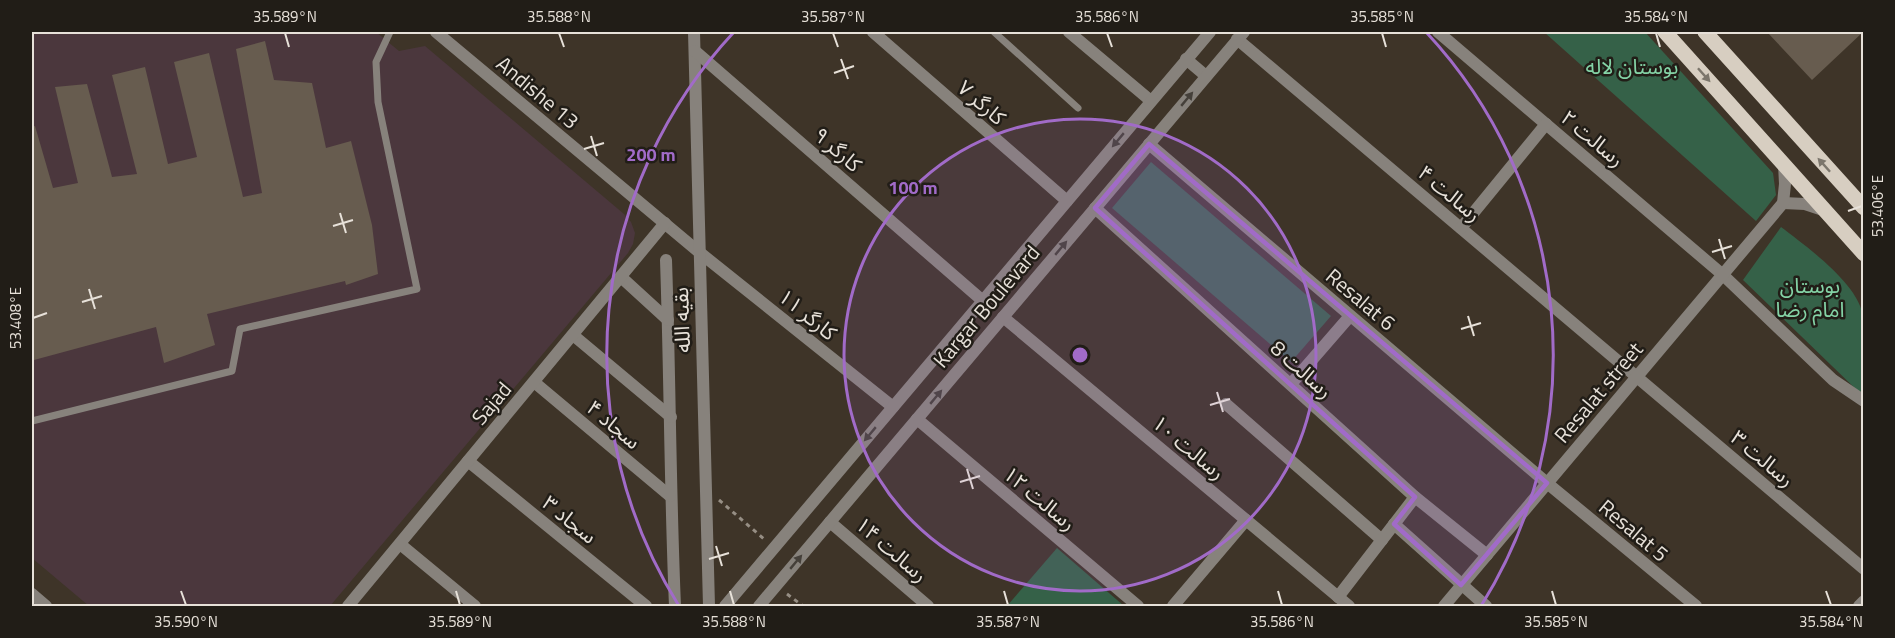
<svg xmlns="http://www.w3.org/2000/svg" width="1895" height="638" font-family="'Titillium Web','Noto Sans Arabic',sans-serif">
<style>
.medical{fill:#4b373d}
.green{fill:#356148}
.building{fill:#675c4f}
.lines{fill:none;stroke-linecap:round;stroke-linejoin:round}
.path{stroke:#968e84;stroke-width:3;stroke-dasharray:4.5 4.5;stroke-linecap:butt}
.service{stroke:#87827c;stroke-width:7}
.minor{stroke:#87827c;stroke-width:12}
.tertiary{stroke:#87827c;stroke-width:12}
.primary{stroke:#d7cec1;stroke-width:15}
.oneway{fill:#7c766c}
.oneway2{fill:#45403a}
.marked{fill:#a16bc8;fill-opacity:0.2;stroke:#a16bc8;stroke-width:4.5;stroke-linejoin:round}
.ticks{fill:none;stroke:#e7e1d9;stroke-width:2}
.ring{fill:none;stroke:#a16bc8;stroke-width:3}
.labels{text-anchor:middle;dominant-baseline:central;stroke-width:5;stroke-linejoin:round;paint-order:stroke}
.park-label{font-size:21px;fill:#84d3a6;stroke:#211d17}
.street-label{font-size:21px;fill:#e7e1d9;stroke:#211d17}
.centre{fill:#a16bc8;stroke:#211d17;stroke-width:3}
.ring-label{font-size:18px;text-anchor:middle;font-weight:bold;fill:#a16bc8;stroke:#211d17;stroke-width:5;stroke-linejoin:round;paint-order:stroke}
.neatline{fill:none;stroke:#e7e1d9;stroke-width:2}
.ticks-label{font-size:15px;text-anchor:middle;fill:#e7e1d9}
</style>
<rect width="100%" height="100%" fill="#3e3428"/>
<path class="medical" d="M32,32h344l23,19 26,-5 199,168 7,8 4,11 -2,11 -5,9 -298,353h-241l-57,-48z"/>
<g class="green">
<path d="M1544,32h101l128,141 3,22 -20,26z"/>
<path d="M1151,162l180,154 -40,46 -179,-154z"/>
<path d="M1781,227c25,19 79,58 82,90 3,26 0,54 0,79l-120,-116z"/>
<path d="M1057,548l67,58h-117z"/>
</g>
<g class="building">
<path d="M1767,32h96l-51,48z"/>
<path d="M265,41l9,39 38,3 14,65 25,-7 21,84 6,49 -32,11 -1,-4 -138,33 8,31 -51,18 -8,-36 -122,33 -2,-9v-224l3,-1 18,62 25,-5 -23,-96 32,-3 25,93 25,-3 -25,-99 33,-8 23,97 29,-7 -23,-95 35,-9 34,144 19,-4 -26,-144z"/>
</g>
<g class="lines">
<g class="path">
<path d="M719,500l45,39"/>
<path d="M787,594l16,12"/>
</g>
<g class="service">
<path d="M994,32l84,76"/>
<path d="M32,421l200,-50 8,-42 177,-40 -39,-187 -2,-40 14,-30"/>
</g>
<g class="minor">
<path d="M436,32l263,220 194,155"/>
<path d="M694,32l15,574"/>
<path d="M873,32l194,169"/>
<path d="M1069,32l82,69"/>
<path d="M1438,32l285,243 110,105 31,21"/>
<path d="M1237,39l627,530"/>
<path d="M695,51l288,250"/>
<path d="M1149,144l398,339 149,123"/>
<path d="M1783,203l22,1 21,7"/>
<path d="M1095,208l320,289 72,58"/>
<path d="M1461,228l85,-104"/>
<path d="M666,260c4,116 4,231 9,346"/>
<path d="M621,277l47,43"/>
<path d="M1003,317l346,289"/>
<path d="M573,335l98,82"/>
<path d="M534,382l136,114"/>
<path d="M1291,384l59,-68"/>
<path d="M1226,404l156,136"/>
<path d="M917,419l221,187"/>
<path d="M468,461l178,145"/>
<path d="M830,522l98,84"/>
<path d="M1394,524l92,82"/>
<path d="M400,544l75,62"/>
<path d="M32,594l14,12"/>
<path d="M1338,597l77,-100"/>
<path d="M348,606l317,-383"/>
<path d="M1173,606l73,-86"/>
<path d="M1444,606l339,-403 2,-19 -1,-20"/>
<path d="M1859,606l5,-5"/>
</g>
<g class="tertiary">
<path d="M1186,59l20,17"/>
<path d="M725,606l485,-574"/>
<path d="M759,606l485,-574"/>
</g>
<g class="primary">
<path d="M1665,32l199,222"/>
<path d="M1705,32l159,176"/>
</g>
</g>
<defs><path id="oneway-solid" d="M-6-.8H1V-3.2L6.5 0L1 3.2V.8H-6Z" transform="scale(1.5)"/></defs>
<g class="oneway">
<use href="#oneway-solid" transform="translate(1704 75) rotate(48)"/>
<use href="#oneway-solid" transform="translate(1824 165) rotate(-132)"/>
</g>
<g class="oneway2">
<use href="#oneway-solid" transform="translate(1187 99) rotate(-50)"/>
<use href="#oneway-solid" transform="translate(1118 140) rotate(130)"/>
<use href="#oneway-solid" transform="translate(1061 248) rotate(-50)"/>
<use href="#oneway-solid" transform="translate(936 397) rotate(-50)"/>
<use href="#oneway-solid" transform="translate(870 434) rotate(130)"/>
<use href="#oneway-solid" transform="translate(796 562) rotate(-50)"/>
</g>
<path class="marked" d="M1149,144l398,339 -86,102 -67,-61 21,-27 -320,-289z"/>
<path class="ticks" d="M285,33l4,14M559,33l5,14M833,33l5,14M1107,33l5,14M1382,33l4,14M1656,33l4,14M841,59l7,20M834,73l20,-7M591,136l6,20M584,149l20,-6M1848,211l14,-5M340,213l6,20M333,226l20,-6M1719,239l6,20M1712,252l20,-6M89,289l6,20M82,302l20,-6M1468,316l6,20M33,318l14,-5M1461,329l20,-6M1217,392l6,20M1210,405l20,-6M967,469l6,20M960,482l20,-6M716,546l6,20M709,559l20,-6M181,591l5,14M456,591l4,14M730,591l4,14M1004,591l4,14M1278,591l4,14M1552,591l4,14M1826,591l5,14"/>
<circle cx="1080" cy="355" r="236" fill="#a16bc8" fill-opacity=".12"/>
<g class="ring">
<circle cx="1080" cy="355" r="236"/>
<path d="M679 606A473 473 0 0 1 734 32M1426 32A473 473 0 0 1 1481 606"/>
</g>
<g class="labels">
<g class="park-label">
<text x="1632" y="66">بوستان لاله</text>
<text x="1810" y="285">بوستان<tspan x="1810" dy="24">امام رضا</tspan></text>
</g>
<g class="street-label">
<text transform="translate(538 92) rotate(40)">Andishe 13</text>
<text transform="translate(982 102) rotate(41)">کارگر ۷</text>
<text transform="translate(1593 138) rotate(40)">رسالت ۲</text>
<text transform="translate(838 149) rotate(41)">کارگر ۹</text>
<text transform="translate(1450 193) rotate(40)">رسالت ۴</text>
<text transform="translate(1361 299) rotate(40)">Resalat 6</text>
<text transform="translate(986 306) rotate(-50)">Kargar Boulevard</text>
<text transform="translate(808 314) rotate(39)">کارگر ۱۱</text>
<text transform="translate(681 320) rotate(-92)">بقیه الله</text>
<text transform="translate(1302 369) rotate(42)">رسالت 8</text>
<text transform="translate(1598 392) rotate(-50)">Resalat street</text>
<text transform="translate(491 403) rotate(-50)">Sajad</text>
<text transform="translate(614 424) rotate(40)">سجاد ۴</text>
<text transform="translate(1189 447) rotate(40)">رسالت ۱۰</text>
<text transform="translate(1763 458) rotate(40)">رسالت ۳</text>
<text transform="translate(1040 498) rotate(40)">رسالت ۱۲</text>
<text transform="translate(570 519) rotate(39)">سجاد ۳</text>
<text transform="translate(1634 530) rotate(40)">Resalat 5</text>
<text transform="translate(892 549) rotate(41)">رسالت ۱۴</text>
</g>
</g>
<circle cx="1080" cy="355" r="9" class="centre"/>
<g class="ring-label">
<text x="651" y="161">200 m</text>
<text x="913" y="194">100 m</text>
</g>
<rect width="1895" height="638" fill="none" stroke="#211d17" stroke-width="66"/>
<rect x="33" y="33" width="1829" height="572" class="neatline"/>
<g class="ticks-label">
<text x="285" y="22">35.589°N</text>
<text x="559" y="22">35.588°N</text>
<text x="833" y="22">35.587°N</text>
<text x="1107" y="22">35.586°N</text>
<text x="1382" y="22">35.585°N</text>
<text x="1656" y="22">35.584°N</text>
<text transform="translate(1878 206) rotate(-90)" y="5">53.406°E</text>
<text transform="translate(16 318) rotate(-90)" y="5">53.408°E</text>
<text x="186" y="627">35.590°N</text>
<text x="460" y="627">35.589°N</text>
<text x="734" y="627">35.588°N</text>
<text x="1008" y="627">35.587°N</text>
<text x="1282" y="627">35.586°N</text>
<text x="1556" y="627">35.585°N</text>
<text x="1831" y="627">35.584°N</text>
</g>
</svg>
